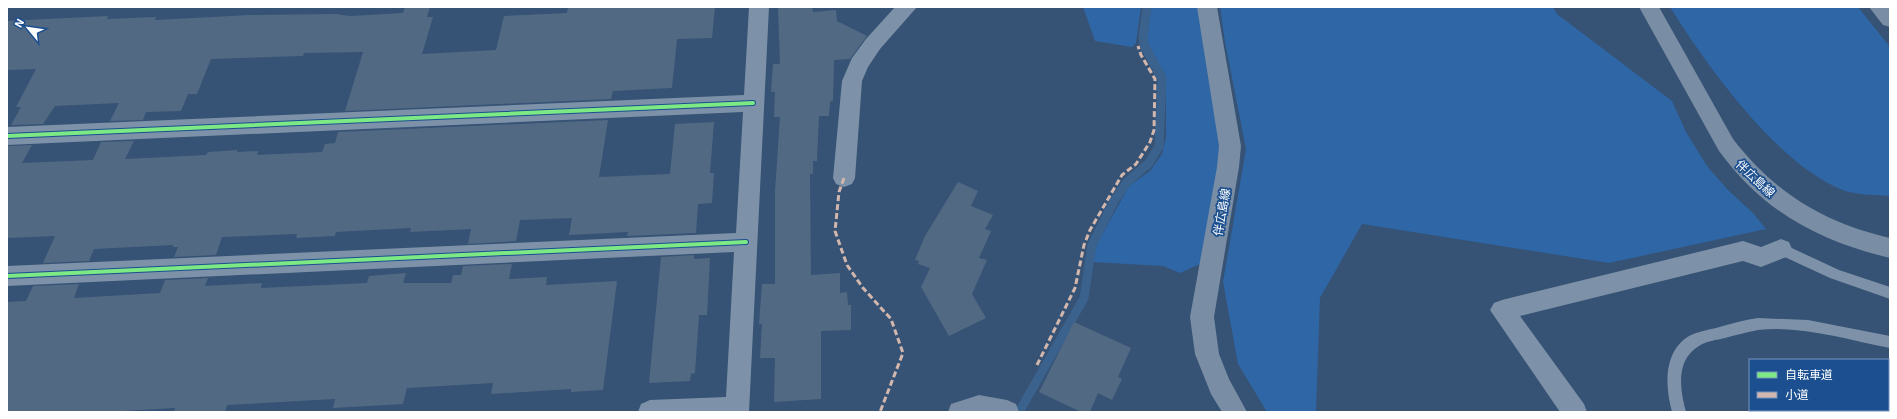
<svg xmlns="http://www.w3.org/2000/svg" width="1897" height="419" font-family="'Exo 2','Noto Sans JP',sans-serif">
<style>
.green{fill:#2f66a5}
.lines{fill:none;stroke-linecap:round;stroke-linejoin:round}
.stream{stroke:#3b618d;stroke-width:9}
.building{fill:#526984}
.lane{fill:#7d92a8;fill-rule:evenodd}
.street{fill:#7d92a8;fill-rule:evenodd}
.secondary{fill:#798da4;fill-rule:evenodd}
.quiet{stroke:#d1b7ad;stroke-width:3;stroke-dasharray:6 3;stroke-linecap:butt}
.cycleway-casing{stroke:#1b4f8f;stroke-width:6}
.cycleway{stroke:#7ce984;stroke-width:4}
.labels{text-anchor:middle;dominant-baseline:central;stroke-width:3.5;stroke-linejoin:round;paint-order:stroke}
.street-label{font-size:12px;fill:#fff;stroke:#1b4f8f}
</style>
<rect width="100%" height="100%" fill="#365274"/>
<g class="green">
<path d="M1083,7h58l-5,36 -4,4 -37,-6z"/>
<path d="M1150,7h48l21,117 1,31 -20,109 -20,9 -17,-7 -71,-4 2,-13 35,-63 21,-15 12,-17 4,-17v-58c-3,-13 -13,-20 -19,-32 -5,-11 1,-28 3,-40z"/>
<path d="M1220,7h333l4,7 115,87 14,31 21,34 21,24 25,23 13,16 -157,34 -247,-39 -42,74 -4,114h-49l-29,-48 -15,-82 23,-133 -21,-107z"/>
<path d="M1670,7h188l32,40v149c-14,-1 -32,-1 -45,-5 -67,-25 -138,-125 -175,-184z"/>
</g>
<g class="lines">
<path class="stream" d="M1019,412l65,-114 8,-53 22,-44 13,-19 22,-19 10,-17 3,-68 -18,-33 -1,-8 4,-30"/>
</g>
<g class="building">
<path d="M405,7h25l-3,10h6l-11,37 74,-4 8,-34 63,-3 1,-6h147l-3,31 -35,1 -5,49 -59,3 -2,8 -266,12 18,-59 -59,1 -1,3 -92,3 -14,35h-9l-7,17 -35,1 -3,8 -33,1 9,-18 -64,3 -12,18 -32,1 10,-18h-5l20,-38 -29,1v-49l101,-5 -1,3 49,-2 -1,3 95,-5 86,-1 14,2 53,-3z"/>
<path d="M778,7h34l1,5 23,-2 1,11 30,15 -17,23 -16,1 -1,41 -3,1 -1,14h-10l-2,45h-4v13h-3l1,101 29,-2v20l7,-1 1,13h3v25l-30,1v68l-47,3 1,-44h-15l2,-34h-3l3,-40h13v-93l5,-74h-6l1,-25h-4l2,-28h7z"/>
<path d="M608,120l-9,57 71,-3 5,-50 39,-2 -4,51h4l-2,30 -14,1 -2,29 -69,3 1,-4 -59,3 3,-17 -52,2 -4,21 -48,3 3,-15 -61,3 1,-4 -75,4 -1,4 -39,2 1,-4 -75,3 -6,18 -42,2 4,-10h-5v-2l-79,4 -5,12 -46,2 12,-27 -48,2v-92l25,-1 -10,18 71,-3 8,-18 33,-1 -9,18 81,-4 2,-3 29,-2v2l21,-1 -1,4 65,-3 3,-8 10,-1 3,-11z"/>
<path d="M958,182l20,9 -7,15 22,9 -8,14 6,2 -12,27 8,2 -15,34 14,24 -37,18 -28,-49 9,-19 -12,-4 1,-3 -4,-1 10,-24z"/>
<path d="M694,255v4l16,-1 -3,57h-8l-4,58 -4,1 -1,7 -41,2 12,-126z"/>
<path d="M512,264l-3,15 38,-2 -1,8 71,-4 -14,109 -32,2v-3l-80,5 2,-11 -86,5 -4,16 -70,4 2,-9 -108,6 -2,7h-51l1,-4 -70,4h-98v-110l19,-1 7,-15 46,-2 -5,14 86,-5 5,-13 43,-2 -3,8 57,-3 -1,5 106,-5 2,-7 37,-3 -3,10h48l2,-8h8l2,-9z"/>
<path d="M1074,322l57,26 -13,29 4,2 -10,21 -14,-7 -8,19h-9l-42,-20z"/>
</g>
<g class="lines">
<g class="lane">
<path d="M1781,243l58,27 51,17v12l-60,-21 -54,-25 -2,-4 2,-4z"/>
<path d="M1758,318l50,2 82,16v12c-43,-8 -88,-23 -132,-18 -11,2 -22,5 -33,8 -8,2 -19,3 -26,8 -24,14 -19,44 -13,66h-14c-7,-26 -9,-60 17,-76 8,-4 18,-6 27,-8 14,-4 28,-8 42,-10z"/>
</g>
<g class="street">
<path d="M749,7h20l-20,405h-111l3,-8 9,-4 76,-3 8,-145 -727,34v-20l729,-33 7,-121 -736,33v-18l737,-32z"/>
<path d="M895,7h22l-37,42 -12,18 -6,14 -7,97 -3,6 -8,3 -8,-3 -3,-6 9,-97 10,-23 14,-19z"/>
<path d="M1781,239l8,3 3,7 -3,7 -28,11 -18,-6 -223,55 64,88 3,8h-27l-70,-102 4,-7 8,-3 241,-59 18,6z"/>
</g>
<g class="secondary">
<path d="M1197,7h20l24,139 -2,21 -25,150 5,37 10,25 18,33h-25l-11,-18 -16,-40 -5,-37 27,-150 2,-21z"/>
<path d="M1639,7h20l74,132c42,54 91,84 157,99v20c-72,-17 -127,-47 -171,-107z"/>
<path d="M1869,7h21v20l-7,-2z"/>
<path d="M979,395l28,5 9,4 3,8h-71l3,-8z"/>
</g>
<g class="quiet">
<path d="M844,178l-5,14 -4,39 12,34 16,23 28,31 12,34 -23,59"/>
<path d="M1037,365l38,-77 9,-43 6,-15 32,-55 14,-11 14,-22 4,-12 1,-51 -14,-24 -3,-9"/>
</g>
<defs>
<g id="cycleway">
<path d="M7,136l746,-33"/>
<path d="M7,276l739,-34"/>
</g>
</defs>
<use href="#cycleway" class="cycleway-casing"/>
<use href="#cycleway" class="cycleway"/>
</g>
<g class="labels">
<g class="street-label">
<text transform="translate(1756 178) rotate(43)">伴広島線</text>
<text transform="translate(1221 212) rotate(-80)">伴広島線</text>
</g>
</g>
<rect width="1897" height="419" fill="none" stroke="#ffffff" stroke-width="16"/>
<rect x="1749" y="359" width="140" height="52" fill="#1b4f8f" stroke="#7695bc"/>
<rect x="1757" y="372" width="20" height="6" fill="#7ce984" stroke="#7695bc"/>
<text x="1785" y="379" font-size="12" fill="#ffffff">自転車道</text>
<rect x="1757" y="392" width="20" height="6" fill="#d1b7ad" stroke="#7695bc"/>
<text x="1785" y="399" font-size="12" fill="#ffffff">小道</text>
<g transform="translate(28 28) rotate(299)" stroke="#1b4f8f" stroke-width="3" paint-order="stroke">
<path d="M0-3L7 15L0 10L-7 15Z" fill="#ffffff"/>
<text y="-6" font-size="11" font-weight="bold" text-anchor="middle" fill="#ffffff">N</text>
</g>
</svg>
